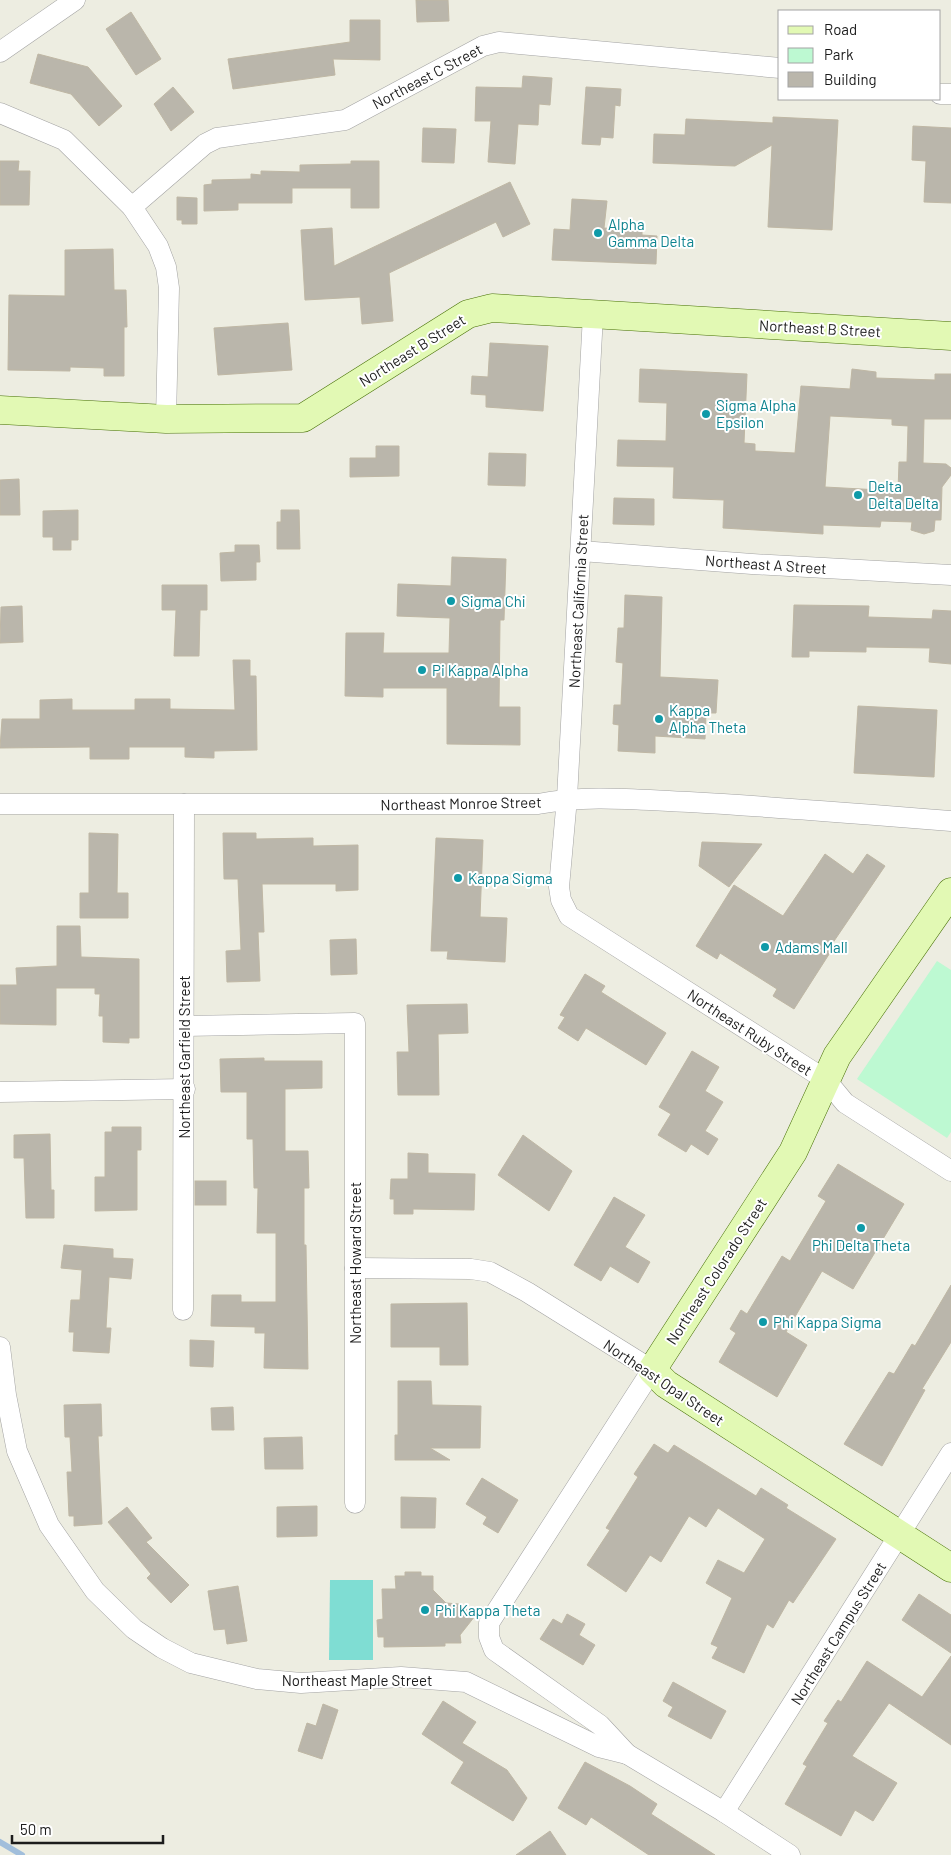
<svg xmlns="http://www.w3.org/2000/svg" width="951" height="1855" font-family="Barlow,sans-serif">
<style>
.park{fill:#bdf9d2}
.pitch{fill:#7fddd3}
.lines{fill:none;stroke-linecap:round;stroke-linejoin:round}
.stream{stroke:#a1bedb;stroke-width:6}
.building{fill:#bab6ab;stroke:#bfb7a4;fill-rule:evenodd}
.street-casing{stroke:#a3a3a3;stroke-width:21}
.secondary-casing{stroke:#477005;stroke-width:29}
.street{stroke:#fff;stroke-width:20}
.secondary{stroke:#e2f9b4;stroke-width:28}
.culture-dot{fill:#0f9aa8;stroke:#fff;stroke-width:2}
.labels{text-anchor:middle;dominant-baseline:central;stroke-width:4;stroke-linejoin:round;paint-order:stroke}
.street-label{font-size:15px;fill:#1c1c1c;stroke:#fff}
.culture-label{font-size:15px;fill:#0d838f;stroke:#fff;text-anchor:start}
</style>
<rect width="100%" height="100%" fill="#edede1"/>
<path class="park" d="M937,961l14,9v162l-4,6 -90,-59z"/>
<path class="pitch" d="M330,1580h43v80h-44z"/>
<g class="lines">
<path class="stream" d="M0,1842l22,13"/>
</g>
<g class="building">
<path d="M416,0h32l1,21 -32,1z"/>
<path d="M131,12l30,47 -25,16 -30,-46z"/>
<path d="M350,20h30v40l-47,-1 2,16 -102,14 -5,-30 122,-17z"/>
<path d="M38,54l50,13 34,39 -23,20 -28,-32 -41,-11z"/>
<path d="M523,76l29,2 -2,27 -11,-1 -1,21 -20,-1 -3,40 -27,-2 3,-41h-16l1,-34 46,1z"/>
<path d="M173,87l21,25 -23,19 -17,-27z"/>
<path d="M586,87l35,2 -1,17 -5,-1 -2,33 -12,-1 -1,8 -18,-1z"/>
<path d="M773,117l65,3 -6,110 -64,-3 4,-82 -37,21 -82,-3 1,-29 31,1 1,-16 87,4z"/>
<path d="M913,126l38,2v75l-27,-1 2,-41 -14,-1z"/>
<path d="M423,128l33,1 -2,34 -32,-1z"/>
<path d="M0,161h19l-1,10h12l-1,34h-29z"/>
<path d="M351,161h28v47h-28v-20h-59v15h-54v7l-34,1v-26l8,-1v-4l39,-1v-5l10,1v-4l39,1v-7l51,-1z"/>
<path d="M510,182l20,42 -27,13 -7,-15 -107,51 4,48 -31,3 -2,-27 -55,3 -4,-70 31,-2 2,38z"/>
<path d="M177,197l20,1v26h-15v-4h-5z"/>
<path d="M572,199l35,2 -3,27 38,3v4l15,1 -1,28 -104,-4 2,-31 16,1z"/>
<path d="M113,249l1,41h12l1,37h-3v49h-20v-8l-34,-1v4l-62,-1 1,-75 56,1v-46z"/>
<path d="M288,323l4,47 -74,5 -4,-47z"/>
<path d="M490,343l58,3 -5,65 -57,-4v-12l-15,-1 1,-18 16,1z"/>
<path d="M640,369l107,5 -3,69 11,1v7l40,2 6,-67 49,3 2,-20 24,3v6l59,2v-6h16v45h-27l-1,44 23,1 5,4v7l-9,12 -1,33h-6l-1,11 -10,3 -13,-4 1,-8 -31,-1 -1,6 -57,-2v9l-100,-6 1,-28 -51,-2 1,-31 -57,-1 1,-26 48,1 1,-38 -28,-1zM830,416l62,3v6l16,1 -1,36h-8l-1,29 -73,-4z"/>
<path d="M376,446h23v30l-49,1v-19h26z"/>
<path d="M489,453l37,1 -1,32 -37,-1z"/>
<path d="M19,479l1,36h-20v-35z"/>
<path d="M614,498l40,1v26l-41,-1z"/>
<path d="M78,510v30h-7v10h-18v-13h-10v-26z"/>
<path d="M281,510h18l1,39h-23v-27h4z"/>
<path d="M235,545h24l1,17h-4v18l-35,1 -1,-28 15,-1z"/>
<path d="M452,557l54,2 -2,61h-4l-1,87h21v38l-73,-1v-56h-64v9l-38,-1 1,-63h38l-1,20h66l1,-35 -53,-2 1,-32 53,2z"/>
<path d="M162,585h45v25h-7l-1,46h-25l2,-46h-14z"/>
<path d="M625,595l37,2 -2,80 58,3 -2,33h-10l-1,26 -50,-3v17l-37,-2 1,-26 -6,-1 1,-19h7l2,-42 -7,-1 2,-34h6z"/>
<path d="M794,605l75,1 -1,11 64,2 1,-9 18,1v53l-22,-2 1,-14 -64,-1v5l-57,-1v6h-17z"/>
<path d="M22,606l1,36 -23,1 1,-36z"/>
<path d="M233,660h17v16h6l1,74 -43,1v7l-29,-1v-10h-56v12h-39v-12l-90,1 2,-29h38v-19l32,-1v11h63v-11h35v10l65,1z"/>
<path d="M858,706l79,4 -3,67 -80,-4z"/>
<path d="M89,833l29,1 -1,59h11v25h-48v-25h9z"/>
<path d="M223,833h33v6l57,-1v8l45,-1v45l-22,1v-7h-74l2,48h-6l2,49 -33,1 -1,-31 15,-1 -3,-71h-14z"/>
<path d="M436,838l47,2 -3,77 27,1 -2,44 -58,-3 1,-8h-17z"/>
<path d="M702,842l60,2 -33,43 -30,-21z"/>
<path d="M825,854l28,20 14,-20 18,12 -55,81 3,1 -39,61 -21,-13 4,-7 -57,-36 -3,6 -21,-13 38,-61 49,31z"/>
<path d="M57,926h23l1,31 58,2v79h-10v5l-26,-1v-26h-4l1,-22h-5v-6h-39v37l-56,-1v-39h17l-1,-17 41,-2z"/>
<path d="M356,939l1,35 -26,1 -1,-35z"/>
<path d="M585,974l20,12 -4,6 65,41 -20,32 -60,-37 -8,13 -20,-13 7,-11 -5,-2z"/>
<path d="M467,1004l1,29 -30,1 1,61h-41l-1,-43h12l-2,-47z"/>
<path d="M692,1051l27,16 -14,24 18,11 -18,29 13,8 -10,16 -17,-11 -5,8 -28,-17 13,-21 -12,-7z"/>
<path d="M264,1058v3h58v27l-37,1v62h23l1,37h-5v57h2l2,124 -44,-1 1,-35h-10v-6l-44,-1 1,-31h29v7h35v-69h-19l1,-45h-4l-1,-49h-6v-47h-26l-1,-33z"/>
<path d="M112,1127h29v23h-4v60l-42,1v-34h10v-45h7z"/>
<path d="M50,1134l1,56h3v28h-28l-2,-60h-10v-23z"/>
<path d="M523,1135l49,36 -23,40 -51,-36z"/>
<path d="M408,1153l20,1v19l47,1 -1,36 -61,-1v5h-19v-15h-4l1,-20h17z"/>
<path d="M838,1164l66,40 -51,85 -31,-18 -36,61 21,13 -30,52 -58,-35 17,-29 -6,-4 11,-19 6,4 35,-58 8,5 36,-60 -8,-5z"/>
<rect x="195" y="1181" width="31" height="24"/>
<path d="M614,1197l31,18 -20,32 25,15 -12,21 -28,-17 -9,15 -27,-16z"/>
<path d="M64,1245l49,4v9l20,1 -2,20 -22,-2 -3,51h5l-2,25 -36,-2 1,-19h-5l2,-32h9l2,-30 -21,-2z"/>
<path d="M951,1285v57l-29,47 3,1 -43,76 -38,-22 45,-72 5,2 18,-30 3,2z"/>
<path d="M467,1303l1,62h-28v-18h-49v-43z"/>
<path d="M190,1340l24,1 -1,26 -23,-1z"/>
<path d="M398,1381h33l1,24 49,1 -1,42h-50l20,12h-55v-25h3z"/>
<path d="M101,1404l1,32h-4l4,88 -28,2v-10h-5l-2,-44h5l-2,-35h-5l-1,-32z"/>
<path d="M233,1407l1,23h-22l-1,-22z"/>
<path d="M302,1437l1,32h-38l-1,-31z"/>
<path d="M654,1444l14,9 6,-8 82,51 5,-8 27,17 -2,3 50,31 -43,64 -4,-3 -16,28 -6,-4 -23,49 -32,-15 6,-11 -7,-3 21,-46 -26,-15 12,-23 26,13 21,-34 -47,-31 -12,19 -17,-11 -28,46 -11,-7 -24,37 -39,-27 23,-35 -4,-2 32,-51 -4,-3z"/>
<path d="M482,1478l36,22 -20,33 -15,-9 4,-7 -21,-13z"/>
<path d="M401,1497l35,1 -1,30h-34z"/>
<path d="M317,1506v30l-40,1v-30z"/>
<path d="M127,1507l25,31 -6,4 43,43 -18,18 -24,-25 4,-4 -43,-52z"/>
<path d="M405,1572h16v4h12v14l13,13 13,1 16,12 -15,19 1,8h-16v3l-61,1v-10h-6l-1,-17 6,-1 -1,-30h14l-1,-13h10z"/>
<path d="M238,1586l9,55 -20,3 -2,-15 -11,1 -6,-39z"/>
<path d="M919,1594l32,21v38l-49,-33z"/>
<path d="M567,1614l18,10 -6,11 16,10 -12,20 -43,-26 13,-20 9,5z"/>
<path d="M951,1656v89l-62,-42 -37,53 45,27 -24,38 -18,-11 -14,26 -56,-32 22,-38 -4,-2 25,-41 -4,-2 14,-21 3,2 26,-41 55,36z"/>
<path d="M673,1682l53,29 -15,28 -43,-23 5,-9 -10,-6z"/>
<path d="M443,1701l33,21 -14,21 45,27 20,28 -14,23 -62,-38 13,-21 -42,-28z"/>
<path d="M323,1704l15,6 -16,49 -24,-8 9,-28 9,3z"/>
<path d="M585,1762l45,24 27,18 -6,10 64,41h-66l-58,-38 -5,8 -28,-17z"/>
<path d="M550,1831l16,24h-50z"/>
</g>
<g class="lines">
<defs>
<g id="street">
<path d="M0,52l75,-52"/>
<path d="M940,94h11"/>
<path d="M0,113l64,27 68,67 26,39 8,21 3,21 -3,131"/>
<path d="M132,207l73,-63 12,-6 128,-18 138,-74 16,-4 281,26"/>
<path d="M593,315l-26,483 -8,89 2,13 8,16 257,164 19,23 106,68"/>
<path d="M581,551l171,13 199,11"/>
<path d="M0,804h538c50,-10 101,-4 151,-2 88,5 175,12 262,19"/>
<path d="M184,1026l171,-3v480"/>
<path d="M0,1092l185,-3"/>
<path d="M355,1268l116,1 19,3 37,20 125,78 -163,253v14l5,13 106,75 27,29 97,58 66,43"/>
<path d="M183,1310l1,-506"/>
<path d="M0,1347l6,48 11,56 32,74 46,66 39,38 28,19 29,15 66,16 44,4 100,-6 65,5 133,65 28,7"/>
<path d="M724,1812l227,-359"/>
</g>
<g id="secondary">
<path d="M0,410l166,9 137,-1 165,-104 24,-6 459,28"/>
<path d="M951,892l-114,164 -44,96 -141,218 14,14 285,184"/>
</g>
</defs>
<use href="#street" class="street-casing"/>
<use href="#secondary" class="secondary-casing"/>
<use href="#street" class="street"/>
<use href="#secondary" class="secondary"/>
</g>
<g class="culture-dot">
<circle cx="598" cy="233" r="5"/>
<circle cx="706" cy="414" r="5"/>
<circle cx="858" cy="495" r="5"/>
<circle cx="451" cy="601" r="5"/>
<circle cx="422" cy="670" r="5"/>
<circle cx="659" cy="719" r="5"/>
<circle cx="458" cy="878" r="5"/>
<circle cx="765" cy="947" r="5"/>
<circle cx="861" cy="1228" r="5"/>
<circle cx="763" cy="1322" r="5"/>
<circle cx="425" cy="1610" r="5"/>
</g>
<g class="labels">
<g class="street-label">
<text transform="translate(427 76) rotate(-28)">Northeast C Street</text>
<text transform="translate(820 328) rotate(3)">Northeast B Street</text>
<text transform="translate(412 350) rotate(-32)">Northeast B Street</text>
<text transform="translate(766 564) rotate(4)">Northeast A Street</text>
<text transform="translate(578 601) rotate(-87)">Northeast California Street</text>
<text transform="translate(461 803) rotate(-1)">Northeast Monroe Street</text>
<text transform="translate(750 1032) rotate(33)">Northeast Ruby Street</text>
<text transform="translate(184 1057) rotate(-90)">Northeast Garfield Street</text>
<text transform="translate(355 1263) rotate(-90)">Northeast Howard Street</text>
<text transform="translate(716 1271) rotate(-57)">Northeast Colorado Street</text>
<text transform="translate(664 1382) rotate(34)">Northeast Opal Street</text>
<text transform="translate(838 1633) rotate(-58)">Northeast Campus Street</text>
<text x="357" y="1680">Northeast Maple Street</text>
</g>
<g class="culture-label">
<text x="608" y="224">Alpha<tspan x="608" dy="17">Gamma Delta</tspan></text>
<text x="716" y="405">Sigma Alpha<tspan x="716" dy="17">Epsilon</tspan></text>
<text x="868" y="486">Delta<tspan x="868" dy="17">Delta Delta</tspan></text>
<text x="461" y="601">Sigma Chi</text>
<text x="432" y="670">Pi Kappa Alpha</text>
<text x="669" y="710">Kappa<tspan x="669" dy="17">Alpha Theta</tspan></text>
<text x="468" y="878">Kappa Sigma</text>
<text x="775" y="947">Adams Mall</text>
<text x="861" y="1245" text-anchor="middle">Phi Delta Theta</text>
<text x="773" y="1322">Phi Kappa Sigma</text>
<text x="435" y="1610">Phi Kappa Theta</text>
</g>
</g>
<rect x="778" y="10" width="162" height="90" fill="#ffffff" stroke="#a4a4a4"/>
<rect x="788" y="26" width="25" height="8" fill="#e2f9b4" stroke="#a4a4a4"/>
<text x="824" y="35" font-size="15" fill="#1c1c1c">Road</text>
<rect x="788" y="48" width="25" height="15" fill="#bdf9d2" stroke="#a4a4a4"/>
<text x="824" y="60" font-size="15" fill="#1c1c1c">Park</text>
<rect x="788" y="72" width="25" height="15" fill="#bab6ab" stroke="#a4a4a4"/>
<text x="824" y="85" font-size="15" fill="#1c1c1c">Building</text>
<path d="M12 1835v8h151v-8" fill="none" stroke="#1c1c1c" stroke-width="2.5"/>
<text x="20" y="1835" font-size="15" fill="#1c1c1c" stroke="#ffffff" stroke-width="4" paint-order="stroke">50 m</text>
</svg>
